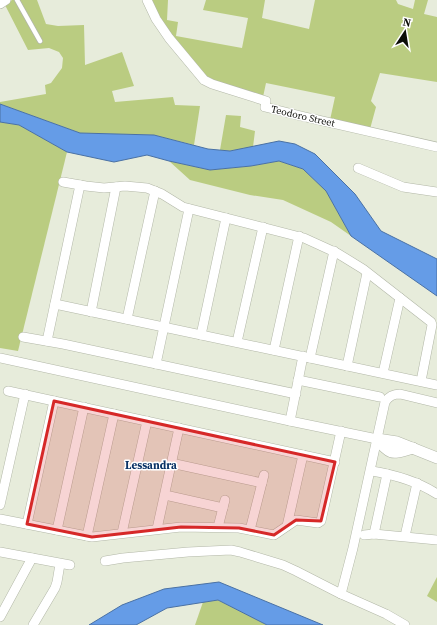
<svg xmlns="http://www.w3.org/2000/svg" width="437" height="625" font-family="'Source Serif 4',serif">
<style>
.green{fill:#bacc81}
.water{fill:#659ce7;stroke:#4a71a4}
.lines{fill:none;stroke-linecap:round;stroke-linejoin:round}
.service-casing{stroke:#b2b7a7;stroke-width:6}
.minor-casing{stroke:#b2b7a7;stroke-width:10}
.tertiary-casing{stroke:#b2b7a7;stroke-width:12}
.service{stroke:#fff;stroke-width:4.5}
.minor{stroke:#fff;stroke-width:9}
.tertiary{stroke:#fff;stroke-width:11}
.marked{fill:#d62828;fill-opacity:0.2;stroke:#d62828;stroke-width:3;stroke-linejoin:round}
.labels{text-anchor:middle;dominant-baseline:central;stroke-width:3;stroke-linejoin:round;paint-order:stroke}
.street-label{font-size:10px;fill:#0c0d08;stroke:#fff}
.neighbourhood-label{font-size:11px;font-weight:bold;fill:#0b3366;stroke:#fff}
</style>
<rect width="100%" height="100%" fill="#e7ecdb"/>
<g class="green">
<path d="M12,0h25l9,24 12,2 26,-1 1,40 37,-13 12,34 -22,5 3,11 58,-5 2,8 25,1 -6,39 -40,-10 -74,-2 -80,-29v-2l46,-8 -1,-9 6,-2 11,-15 1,-10 -4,-6 -10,-4 -21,2 -23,-45z"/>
<path d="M150,0h18l-1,20 11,2 -2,14 66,12 6,-30 -45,-8 3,-10h59l-3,18 47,11 6,-29h81l2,4 15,5 2,-9h13l-4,14 13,3v65l-57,-9 -9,28 5,6 -6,22 -40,-9 5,-23 -69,-14 -3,14 -56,-19 -40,-47z"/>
<path d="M226,115l15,1 -1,11 15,4 -2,16 -23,4 -10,-1z"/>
<path d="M0,122l19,3 48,27 -49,199 -18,-3z"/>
<path d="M169,161l41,9 41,-4 28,-5 24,8 23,22 25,45 -20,-14 -48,-22 -33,-5 -60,-15z"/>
<path d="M437,577v25l-10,-6z"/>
<path d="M218,600l49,25h-72l8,-23z"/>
</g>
<g class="water">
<path d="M0,104l80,29 74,2 54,14 22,2 49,-10 16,3 20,10 40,40 26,37 56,28v37l-86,-60 -25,-45 -23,-22 -24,-8 -28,5 -41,4 -41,-9 -22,-6 -33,7 -47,-10 -48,-27 -19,-3z"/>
<path d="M219,582l104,43h-56l-49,-25 -51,8 -31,17h-47l33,-20 42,-16z"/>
</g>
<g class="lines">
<defs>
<path id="service" d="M17,0l23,41"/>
<g id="minor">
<path d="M147,0l9,19 13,19 35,42 8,4 54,17 -1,6 36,9 136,31"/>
<path d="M0,4l6,-4"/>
<path d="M358,168l45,19 34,5"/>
<path d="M63,182l23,4 18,2 21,-2 22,2 15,6 21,13 121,31 33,15 26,16 68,53 1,3 -11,56"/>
<path d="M55,304l382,81"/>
<path d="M91,312l25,-125"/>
<path d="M127,319l28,-128"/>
<path d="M201,335l25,-117"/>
<path d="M23,337l40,7 233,50"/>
<path d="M47,341l33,-156"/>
<path d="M237,342l26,-115"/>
<path d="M274,350l25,-114"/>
<path d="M0,358l290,63 87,18"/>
<path d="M310,358l24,-107"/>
<path d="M156,364l33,-155"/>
<path d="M347,366l20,-93"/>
<path d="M383,373l17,-75"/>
<path d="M298,380l82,17"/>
<path d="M8,391l327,71"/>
<path d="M290,421l13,-65"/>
<path d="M171,463l91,20"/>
<path d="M372,471c24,4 45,10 65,23"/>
<path d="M165,495l58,13"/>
<path d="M0,505l25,-111"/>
<path d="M0,519l92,18 89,-10 58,1 35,7 22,-15 22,3 3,-2 20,-90"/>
<path d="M27,524l27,-123"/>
<path d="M287,526l16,-71"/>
<path d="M218,527l7,-27"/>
<path d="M157,529l22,-101"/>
<path d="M57,530l27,-123"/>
<path d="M250,530l14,-55"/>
<path d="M122,533l25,-112"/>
<path d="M374,534l13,-60"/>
<path d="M364,535l10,-1 63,6"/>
<path d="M87,536l27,-122"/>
<path d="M405,536l12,-53"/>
<path d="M0,552l70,13"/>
<path d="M105,561l18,-3 65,-6 43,-2 9,2 43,13 13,6 45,23 45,20 19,11"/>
<path d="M341,594l12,-46 32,-146c4,-6 8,-8 15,-8l37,9"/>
<path d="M0,617l32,-59"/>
<path d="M33,625l22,-37 2,-6 3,-18"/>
</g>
<g id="tertiary">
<path d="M377,439l20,3 40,16"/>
<path d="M377,439c15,17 14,15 36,9"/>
</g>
</defs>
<use href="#service" class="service-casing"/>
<use href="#minor" class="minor-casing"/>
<use href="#tertiary" class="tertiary-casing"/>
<use href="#service" class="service"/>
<use href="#minor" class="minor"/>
<use href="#tertiary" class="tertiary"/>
</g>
<path class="marked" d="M54,401l281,61 -14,59 -25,-1 -22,15 -35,-7 -58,-1 -89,10 -65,-13z"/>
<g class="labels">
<g class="street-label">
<text transform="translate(303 116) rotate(13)">Teodoro Street</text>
</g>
<g class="neighbourhood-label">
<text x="151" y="465">Lessandra</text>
</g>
</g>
<g transform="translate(405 32) rotate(12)" stroke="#ffffff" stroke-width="3" paint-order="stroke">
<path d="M0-3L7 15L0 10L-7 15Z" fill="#0c0d08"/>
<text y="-6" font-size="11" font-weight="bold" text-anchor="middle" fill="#0c0d08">N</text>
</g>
</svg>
